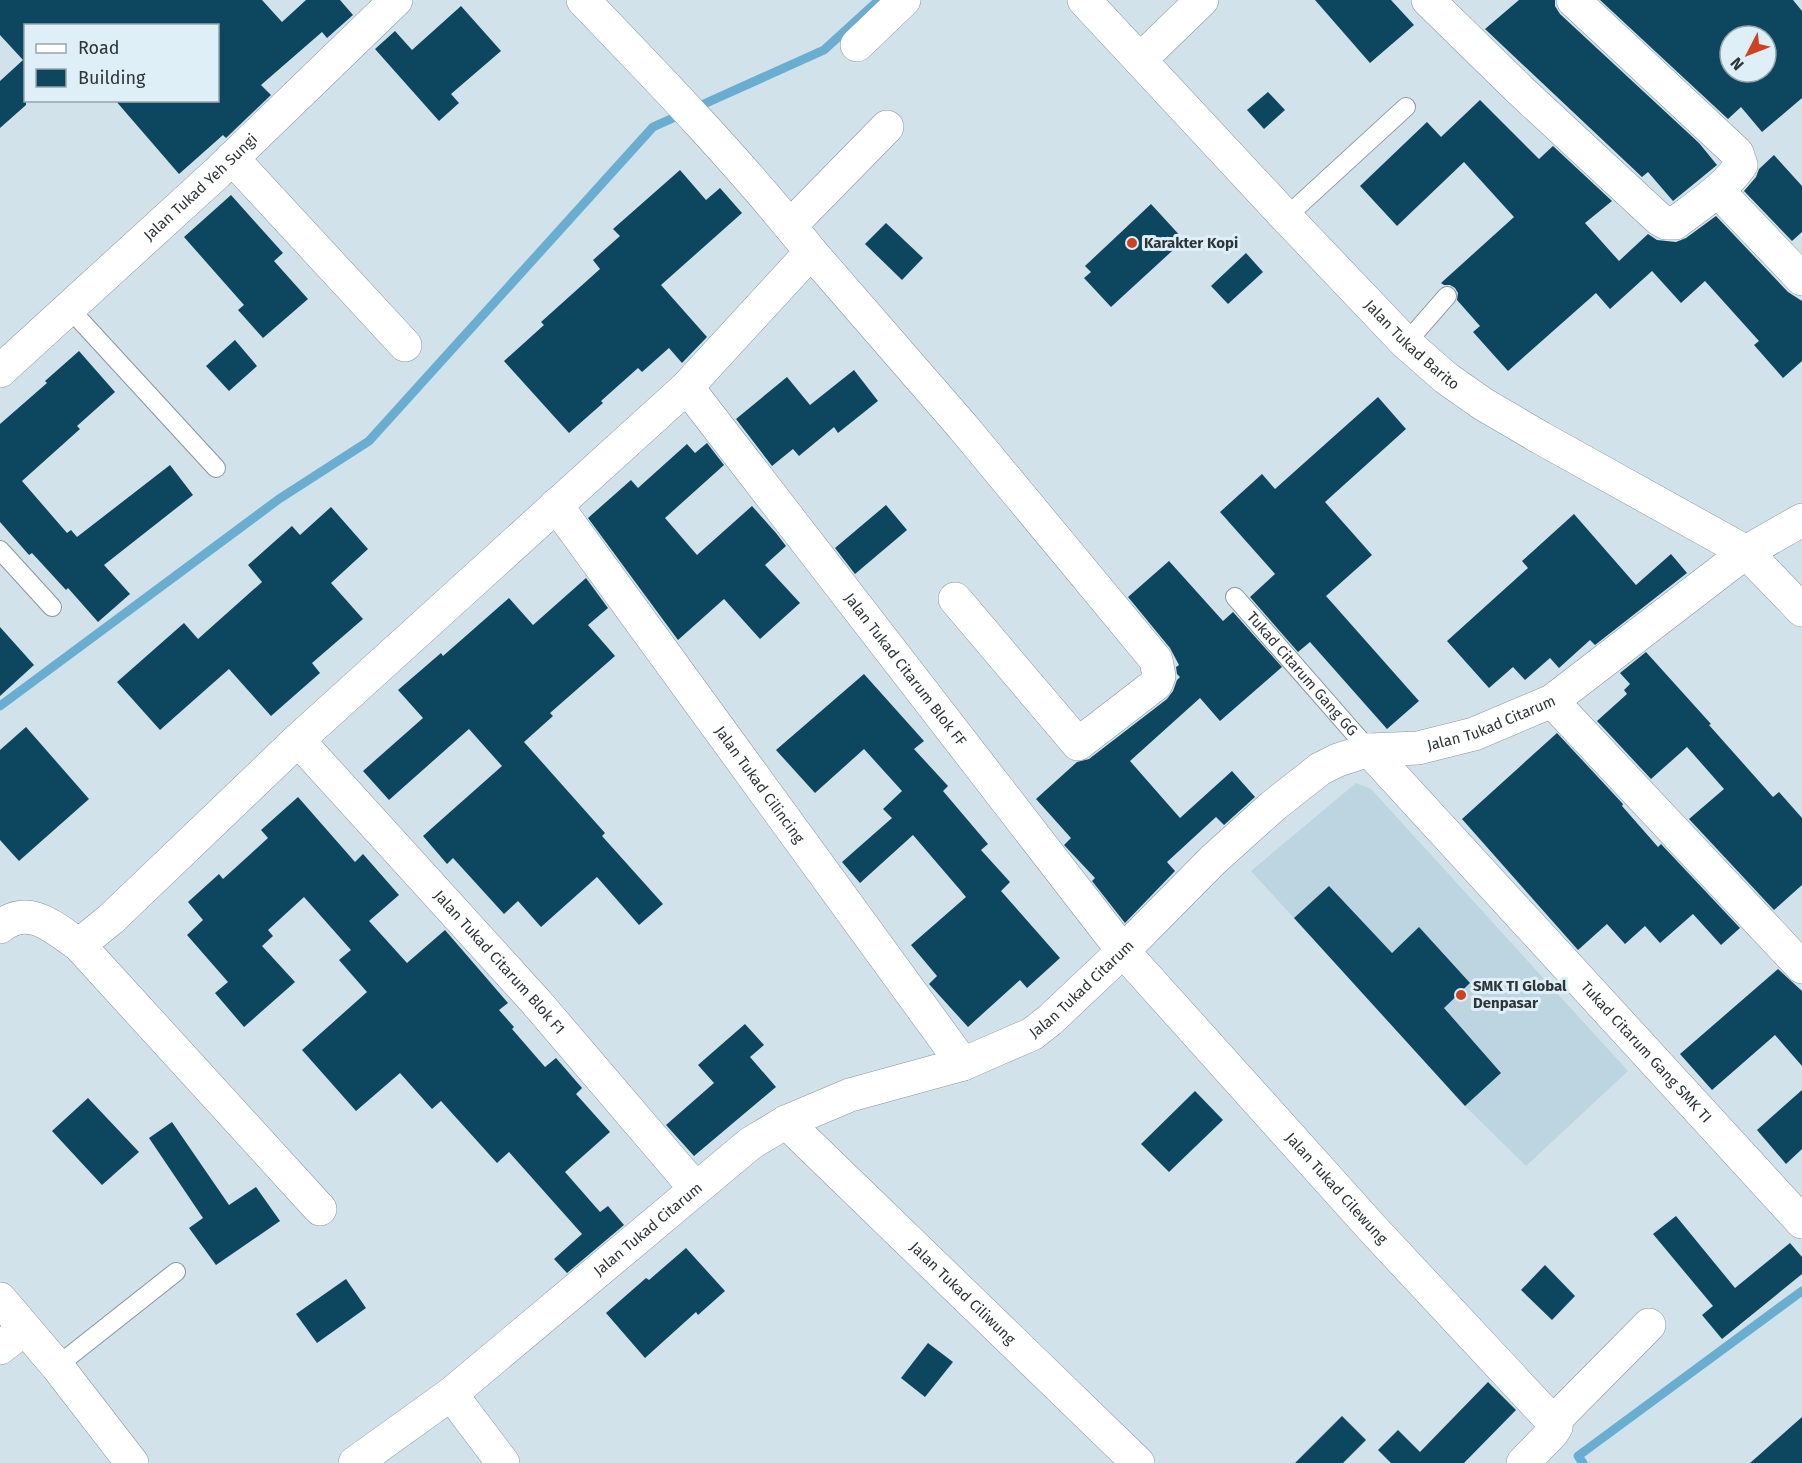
<svg xmlns="http://www.w3.org/2000/svg" width="1802" height="1463" font-family="'Fira Sans',sans-serif">
<style>
.built{fill:#bdd4e1}
.lines{fill:none;stroke-linecap:round;stroke-linejoin:round}
.stream{stroke:#69aed1;stroke-width:9}
.building{fill:#0d475f;fill-rule:evenodd}
.lane-casing{stroke:#87979f;stroke-width:20}
.street-casing{stroke:#87979f;stroke-width:34}
.secondary-casing{stroke:#87979f;stroke-width:34}
.lane{stroke:#fff;stroke-width:18}
.street{stroke:#fff;stroke-width:33}
.secondary{stroke:#fff;stroke-width:33}
.poi-dot{fill:#cd4322;stroke:#dfeff8;stroke-width:2}
.labels{text-anchor:middle;dominant-baseline:central;stroke-width:6;stroke-linejoin:round;paint-order:stroke}
.street-label{font-size:15px;fill:#2e3538;stroke:#dfeff8}
.poi-label{font-size:15px;font-weight:bold;fill:#2e3538;stroke:#dfeff8;text-anchor:start}
</style>
<rect width="100%" height="100%" fill="#d1e2eb"/>
<path class="built" d="M1356,783l15,6 257,282 -102,95 -61,-60 -214,-235z"/>
<g class="lines">
<g class="stream">
<path d="M695,108l129,-58 55,-50"/>
<path d="M0,706l279,-207 90,-58 284,-314 29,-13"/>
<path d="M1583,1463l-5,-7 224,-165"/>
</g>
</g>
<g class="building">
<path d="M0,0h262l20,22 24,-22h34l13,15 -26,23 -5,-6 -61,53 10,10 -45,43 -3,-3 -44,39 -64,-74h103v-74h-192v79l-26,23v-47l23,-21 -23,-25z"/>
<path d="M1315,0h76l23,25 -44,38z"/>
<path d="M1519,0h36v6l5,8 139,129 18,22 -44,36 -25,-29 -6,5 -157,-148z"/>
<path d="M1600,0h193l9,11v87l-40,34 -21,-25 -13,12zM1730,36h36v36h-36z"/>
<path d="M461,6l40,45 -50,43 8,9 -20,18 -64,-72 20,-18 17,19z"/>
<path d="M1268,92l17,18 -21,19 -17,-19z"/>
<path d="M1480,100l59,59 14,-13 59,55 -27,22 34,38 29,-27 9,6 19,2 10,-4 30,-22 72,76 14,9v60l-19,17 -29,-33 5,-4 -54,-60 -24,22 -29,-32 -42,38 -14,-16 -88,78 -35,-39 7,-6 -23,-26 1,-7 -3,-5 -5,-3h-6l-3,-2 73,-66 -50,-55 -67,64 -37,-40 67,-64 14,15z"/>
<path d="M1774,155l28,31v46l-10,9 -48,-50 12,-14 3,-8z"/>
<path d="M680,170l26,30 14,-12 22,25 -81,72 46,52 -25,26 -13,-15 -27,24 -4,-4 -37,33 2,2 -34,30 -65,-72 40,-36 -3,-3 59,-53 -7,-9 27,-24 -7,-7z"/>
<path d="M231,195l52,58 -9,8 34,38 -45,39 -25,-28 6,-5 -60,-68z"/>
<path d="M1151,204l33,36 -73,67 -27,-29 7,-6 -6,-6z"/>
<path d="M886,223l37,35 -21,22 -37,-36z"/>
<path d="M1246,253l17,19 -35,32 -17,-18z"/>
<path d="M235,340l22,26 -28,25 -23,-25z"/>
<path d="M79,351l36,41 -38,34 3,3 -58,52 45,52 4,-3 6,7 93,-72 23,30 -89,70 26,29 -32,28 -30,-34 -2,2 -34,-37 -3,2 -29,-33v-98l47,-41 -2,-2z"/>
<path d="M854,370l24,31 -40,32 -4,-6 -35,29 -6,-7 -21,17 -36,-47 51,-42 23,28z"/>
<path d="M1378,397l28,32 -81,73 47,53 -46,41 93,105 -32,28 -77,-87 -12,10 -48,-55 25,-23 -55,-62 42,-38 13,15z"/>
<path d="M707,443l17,22 -59,53 32,37 55,-49 24,27 10,13 -21,19 35,38 -40,36 -36,-40 -46,41 -90,-122 43,-38 7,8 49,-44 8,9z"/>
<path d="M886,505l21,25 -52,44 -20,-26z"/>
<path d="M331,507l37,42 -37,34 32,36 -51,44 8,10 -49,43 -42,-47 -69,61 -43,-48 67,-59 14,16 64,-57 -14,-17 44,-39 8,9z"/>
<path d="M1574,514l62,71 35,-31 16,19 -92,72 -5,-5 -31,28 -9,-10 -25,22 -12,-13 -24,21 -42,-47 81,-73 -6,-7z"/>
<path d="M1169,561l54,60 10,-9 49,55 -62,54 -20,-23 -70,63 50,57 52,-47 23,26 -31,28 -8,-8 -49,45 8,9 -50,52 -33,-42 3,-3 -31,-33 7,-7 -35,-39 41,-37 12,-3 78,-60 6,-8 4,-11 3,-3 -3,-3 -1,-7 3,-2 -9,-17 -42,-51z"/>
<path d="M586,578l22,30 -20,17 27,31 -65,57 3,3 -29,26 81,91 -3,3 61,68 -24,21 -42,-48 -56,50 -23,-26 -14,13 -51,-56 -6,6 -24,-28 79,-70 -33,-37 -80,71 -26,-29 60,-53 -25,-28 43,-37 2,3 66,-58 24,27z"/>
<path d="M0,627l34,38 -34,31z"/>
<path d="M1646,652l65,72 -2,1 64,72 6,-5 23,26v67l-28,25 -85,-91 35,-30 -37,-42 -36,32 -54,-58 30,-27 -3,-4 6,-6 -10,-11z"/>
<path d="M864,674l60,67 -10,8 34,37 -5,5 45,53 -7,6 29,32 -9,9 59,67 -33,30 -7,-8 -52,47 -39,-43 8,-8 -26,-31 55,-48 -5,-6 -48,-56 -53,48 -18,-21 50,-44 -9,-9 19,-18 -38,-42 -49,44 -39,-43z"/>
<path d="M26,727l63,72 -70,62 -19,-21v-90z"/>
<path d="M1557,733l66,71 -1,2 36,41 3,-3 79,84 -19,17 -28,-31 -33,29 -15,-17 -20,18 -18,-20 -29,26 -116,-131z"/>
<path d="M298,797l57,65 8,-8 36,41 -30,26 38,42 38,-33 63,73 -9,7 15,17 -2,2 33,38 11,-9 26,30 -6,6 34,38 -45,40 35,40 8,-6 16,19 -57,48 -13,-14 28,-25 -73,-82 -12,11 -56,-62 -9,8 -32,-36 -44,38 -54,-61 65,-58 -28,-32 12,-10 -47,-53 -36,33 5,6 -11,10 33,36 -51,45 -29,-34 13,-11 -41,-47 16,-15 -15,-18 31,-28 4,5 45,-41 -7,-8z"/>
<path d="M1329,886l63,67 27,-26 51,56 -26,25 57,65 -36,33 -171,-188z"/>
<path d="M1778,969l24,22v75l-27,-31 -63,55 -32,-36z"/>
<path d="M745,1024l19,21 -14,12 26,30 -82,69 -28,-31 48,-42 -16,-18z"/>
<path d="M1802,1090v59l-16,15 -29,-34z"/>
<path d="M1195,1091l28,29 -54,52 -28,-28z"/>
<path d="M88,1098l51,54 -37,33 -50,-54z"/>
<path d="M172,1122l57,83 27,-18 24,34 -64,44 -27,-37 14,-10 -54,-80z"/>
<path d="M1676,1216l59,72 55,-45 12,14v17l-80,65 -20,-24 11,-9 -60,-72z"/>
<path d="M686,1248l39,43 -27,24 -2,-3 -51,46 -39,-45 40,-35 3,2z"/>
<path d="M1545,1265l30,31 -23,24 -31,-30z"/>
<path d="M346,1279l20,29 -49,35 -21,-29z"/>
<path d="M928,1343l25,19 -28,35 -24,-19z"/>
<path d="M1488,1382l28,28 -52,53h-73l-13,-13 20,-20 22,22z"/>
<path d="M1342,1416l24,24 -23,23h-48z"/>
<path d="M1802,1417v46h-52z"/>
</g>
<g class="lines">
<defs>
<g id="lane">
<path d="M1286,217l120,-110"/>
<path d="M68,307l148,161"/>
<path d="M1406,343l41,-47"/>
<path d="M0,550l52,57"/>
<path id="s1" d="M1235,597l134,153"/>
<path d="M57,1366l119,-94"/>
</g>
<g id="street">
<path d="M1428,0l93,91 138,128 7,4h9c24,-18 49,-34 66,-58l-4,-12 -164,-153"/>
<path d="M857,45l47,-45"/>
<path d="M1140,60l62,-60"/>
<path d="M232,158l173,187"/>
<path d="M1718,191l84,88"/>
<path d="M790,226l97,-99"/>
<path d="M811,252l152,175 193,233 3,16 -3,8 -78,60 -123,-145"/>
<path id="s2" d="M0,371l217,-198 179,-173"/>
<path id="s3" d="M687,387l436,564 249,277 181,194"/>
<path id="s4" d="M556,505l407,559"/>
<path d="M1552,701l250,266"/>
<path id="s5" d="M298,740l239,263 158,185"/>
<path id="s6" d="M1369,750l433,472"/>
<path d="M0,927c29,-24 54,1 79,18l241,264"/>
<path d="M79,945l32,-26 187,-179 389,-353 124,-135c-71,-89 -149,-170 -228,-252"/>
<path id="s7" d="M786,1122l352,341"/>
<path d="M0,1299l57,67 75,97"/>
<path d="M0,1348l24,-19"/>
<path d="M451,1394l52,69"/>
<path d="M1553,1422l96,-97"/>
<path id="s8" d="M355,1463l96,-69 300,-251 35,-21 64,-27 113,-31 69,-30 18,-14 73,-69 90,-91 60,-54 47,-37 18,-9 31,-10 49,-2 56,-14 78,-33 194,-149 56,-32"/>
<path d="M1523,1463l29,-30 4,-6 -3,-5"/>
</g>
<g id="secondary">
<path id="s9" d="M1084,0l202,217 120,126 40,35 37,26 58,34 205,114 56,58"/>
</g>
</defs>
<use href="#lane" class="lane-casing"/>
<use href="#street" class="street-casing"/>
<use href="#secondary" class="secondary-casing"/>
<use href="#lane" class="lane"/>
<use href="#street" class="street"/>
<use href="#secondary" class="secondary"/>
</g>
<g class="poi-dot">
<circle cx="1132" cy="243" r="6"/>
<circle cx="1461" cy="995" r="6"/>
</g>
<g class="labels">
<g class="street-label">
<text stroke="none"><textPath href="#s2" startOffset="272">Jalan Tukad Yeh Sungi</textPath></text>
<text stroke="none"><textPath href="#s9" startOffset="476">Jalan Tukad Barito</textPath></text>
<text stroke="none"><textPath href="#s3" startOffset="357">Jalan Tukad Citarum Blok FF</textPath></text>
<text stroke="none"><textPath href="#s1" startOffset="102">Tukad Citarum Gang GG</textPath></text>
<text stroke="none"><textPath href="#s8" startOffset="1383">Jalan Tukad Citarum</textPath></text>
<text stroke="none"><textPath href="#s4" startOffset="346">Jalan Tukad Cilincing</textPath></text>
<text stroke="none"><textPath href="#s5" startOffset="300">Jalan Tukad Citarum Blok F1</textPath></text>
<text stroke="none"><textPath href="#s8" startOffset="879">Jalan Tukad Citarum</textPath></text>
<text stroke="none"><textPath href="#s6" startOffset="410">Tukad Citarum Gang SMK TI</textPath></text>
<text stroke="none"><textPath href="#s3" startOffset="1032">Jalan Tukad Cilewung</textPath></text>
<text stroke="none"><textPath href="#s8" startOffset="375">Jalan Tukad Citarum</textPath></text>
<text stroke="none"><textPath href="#s7" startOffset="246">Jalan Tukad Ciliwung</textPath></text>
</g>
<g class="poi-label">
<text x="1144" y="243">Karakter Kopi</text>
<text x="1473" y="986">SMK TI Global<tspan x="1473" dy="17">Denpasar</tspan></text>
</g>
</g>
<rect x="24" y="24" width="195" height="78" fill="#dfeff8" stroke="#98a5ab" stroke-width="1.5"/>
<rect x="36" y="44" width="30" height="9" fill="#ffffff" stroke="#98a5ab" stroke-width="1.5"/>
<text x="78" y="54" font-size="18" fill="#2e3538">Road</text>
<rect x="36" y="69" width="30" height="18" fill="#0d475f" stroke="#98a5ab" stroke-width="1.5"/>
<text x="78" y="84" font-size="18" fill="#2e3538">Building</text>
<g transform="translate(1748 54) rotate(228)"><circle r="28" fill="#dfeff8" stroke="#98a5ab" stroke-width="1.5"/>
<path d="M0-4.5L10 22L0 15L-10 22Z" fill="#cd4322"/>
<text y="-9" font-size="16" font-weight="bold" text-anchor="middle" fill="#2e3538">N</text>
</g>
</svg>
